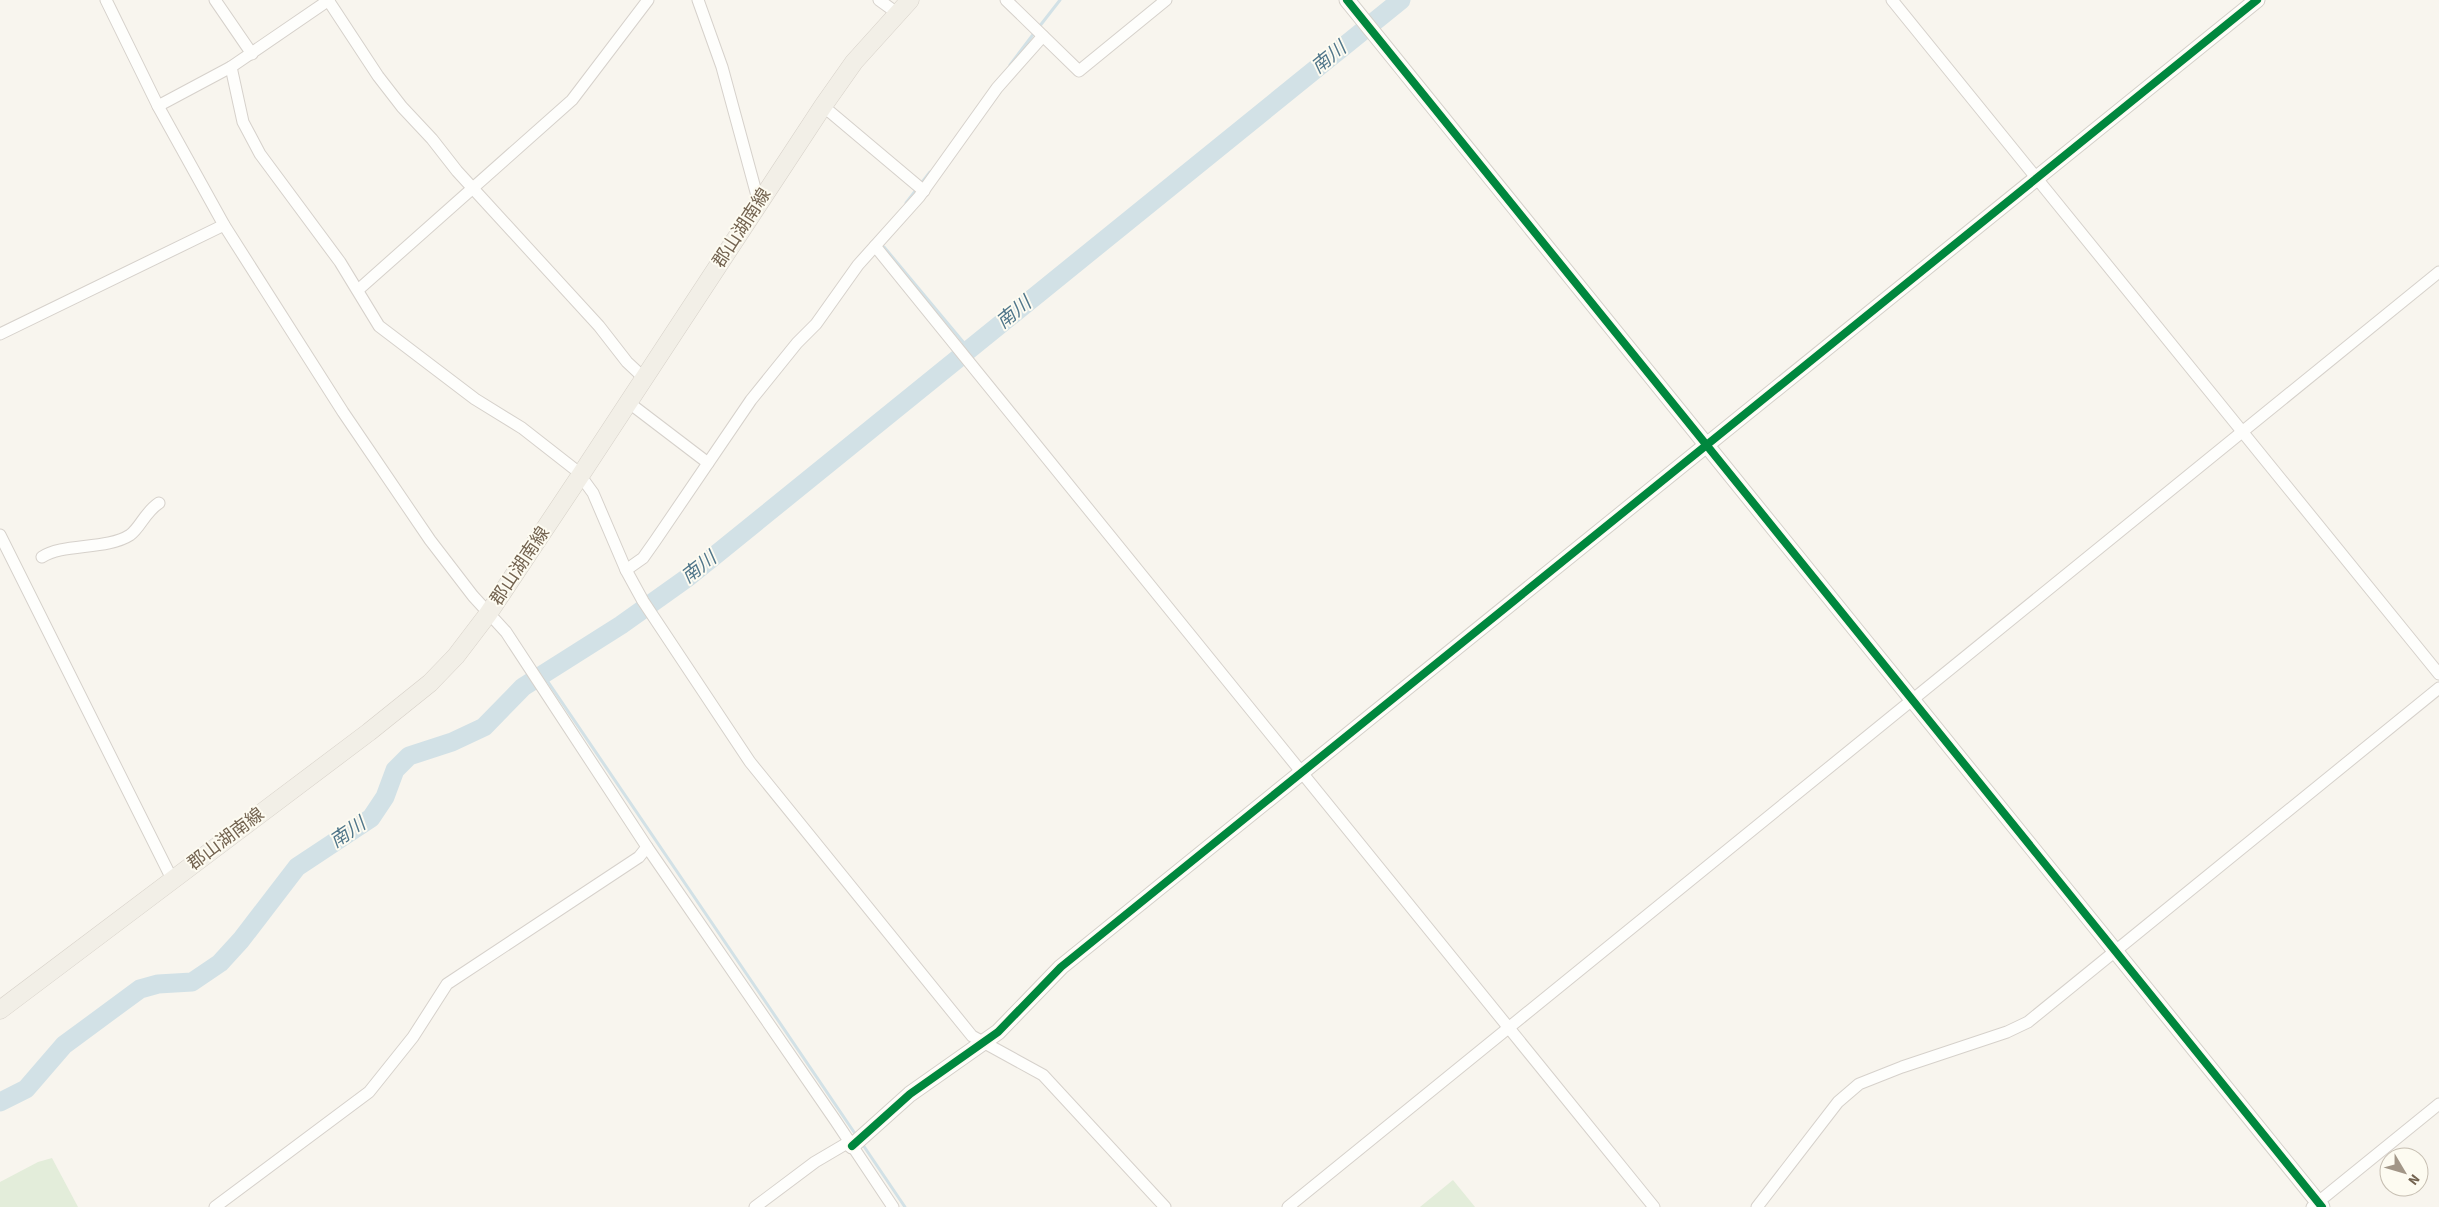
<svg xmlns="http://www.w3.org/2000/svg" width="2439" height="1207" font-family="'Source Sans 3','Noto Sans JP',sans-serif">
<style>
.green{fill:#e3edda}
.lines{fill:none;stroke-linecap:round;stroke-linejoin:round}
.stream{stroke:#d2e1e6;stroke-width:3}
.river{stroke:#d2e1e6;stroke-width:19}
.street-casing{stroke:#d6d1cb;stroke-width:13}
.secondary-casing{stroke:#d5d0c9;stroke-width:17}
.primary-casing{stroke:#d6d0c8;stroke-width:19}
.street{stroke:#fefefc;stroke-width:11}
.secondary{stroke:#fefefc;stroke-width:15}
.primary{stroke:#f2efe7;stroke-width:18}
.cycleway-casing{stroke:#fdfbf1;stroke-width:11}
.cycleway{stroke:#00873e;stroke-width:8}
.labels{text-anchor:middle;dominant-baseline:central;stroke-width:4;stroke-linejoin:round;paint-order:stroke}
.street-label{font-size:18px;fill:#736350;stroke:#fdfbf1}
.water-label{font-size:19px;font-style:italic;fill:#50768a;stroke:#fdfbf1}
</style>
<rect width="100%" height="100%" fill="#f8f5ee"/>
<g class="green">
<path d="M52,1158l26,49h-78v-25l38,-20z"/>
<path d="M1453,1180l22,27h-55z"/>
</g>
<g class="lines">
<g class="stream">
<path d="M1039,27l21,-27"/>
<path d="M1010,65l25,-33"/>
<path d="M906,203l24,-31"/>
<path d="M884,247l85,102"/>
<path d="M542,673l314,462"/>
<path d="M863,1145l42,62"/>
</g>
<path class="river" d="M0,1102l26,-13 38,-44 76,-56 18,-5 34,-2 28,-19 21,-23 56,-73 74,-49 14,-21 10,-27 14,-14 43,-14 32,-15 39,-40 98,-62 66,-47 714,-578"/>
<defs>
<g id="street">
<path d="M106,0l52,106 66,119 119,187 87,128 43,56 33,36 141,215 188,273 58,87"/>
<path d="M215,0l37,54"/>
<path d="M328,0l50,76 24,31 30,32 25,32 142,155 28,36 17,16"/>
<path d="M698,0l24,67 37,136"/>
<path d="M879,0l18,13"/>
<path d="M1006,0l73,71 87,-71"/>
<path d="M1892,0l547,674"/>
<path d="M231,67l12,55 17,32 80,108 39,64 96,73 47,29 55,43 16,22 33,77 17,31 107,161 222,274 71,39 122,132"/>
<path d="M158,106l73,-39 98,-67"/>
<path d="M823,106l101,85"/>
<path d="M875,246l779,961"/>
<path d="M358,290l214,-190 76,-100"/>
<path d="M0,334l224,-109"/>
<path d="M628,402l80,61"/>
<path d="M0,535l172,344"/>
<path d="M42,557c20,-14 65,-7 88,-22 10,-7 15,-23 29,-32"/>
<path d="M626,570l17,-12 12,-17 96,-141 46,-57 19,-19 42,-59 61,-68 78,-109 46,-52"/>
<path d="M215,1207l154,-115 44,-55 34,-53 192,-127 8,-10"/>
<path d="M755,1207l60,-45 34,-20"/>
<path d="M1288,1207l1151,-935"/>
<path d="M1757,1207l81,-105 21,-18 43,-17 105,-35 21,-10 411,-334"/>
<path d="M2312,1207l127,-103"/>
</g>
<g id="secondary">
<path d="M1347,0l975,1207"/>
<path d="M852,1146l58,-52 88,-62 63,-65 1196,-967"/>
</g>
<path id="primary" d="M0,1010l369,-278 61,-49 26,-27 32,-42 92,-138 243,-370 31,-44 56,-62"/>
</defs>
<use href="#street" class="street-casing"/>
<use href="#secondary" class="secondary-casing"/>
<use href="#primary" class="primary-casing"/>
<use href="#street" class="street"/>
<use href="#secondary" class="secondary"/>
<use href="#primary" class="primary"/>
<defs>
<g id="cycleway">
<path d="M1347,0l975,1207"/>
<path d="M852,1146l58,-52 88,-62 63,-65 1196,-967"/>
</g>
</defs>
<use href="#cycleway" class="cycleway-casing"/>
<use href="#cycleway" class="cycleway"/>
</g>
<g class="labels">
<g class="street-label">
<text transform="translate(742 228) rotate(-57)">郡山湖南線</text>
<text transform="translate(520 566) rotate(-56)">郡山湖南線</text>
<text transform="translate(226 839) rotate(-37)">郡山湖南線</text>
</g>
<g class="water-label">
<text transform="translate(1329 58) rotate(-39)">南川</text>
<text transform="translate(1014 313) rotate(-39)">南川</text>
<text transform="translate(699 568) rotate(-38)">南川</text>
<text transform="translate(348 833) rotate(-34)">南川</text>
</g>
</g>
<g transform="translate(2404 1172) rotate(128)"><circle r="24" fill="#fdfbf1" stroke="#c6beb1"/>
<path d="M0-4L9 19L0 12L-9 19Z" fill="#a29687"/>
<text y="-8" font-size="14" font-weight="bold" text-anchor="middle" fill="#736350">N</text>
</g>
</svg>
